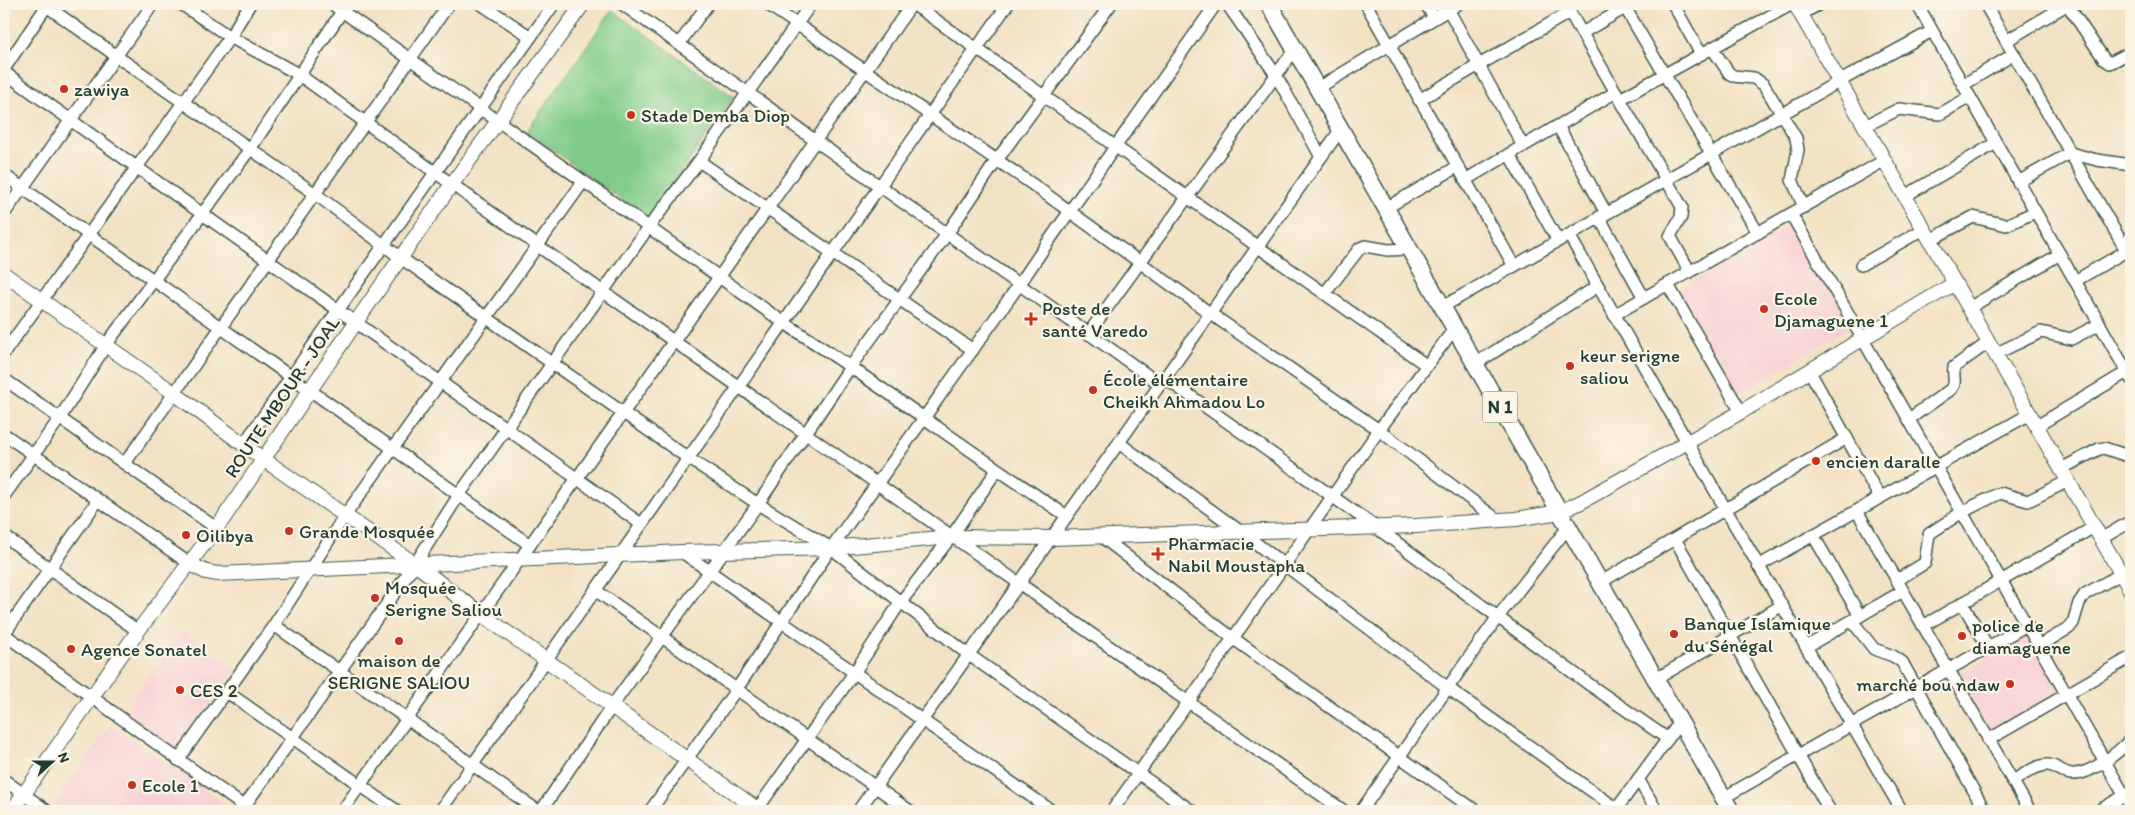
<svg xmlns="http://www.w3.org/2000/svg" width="2135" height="815" font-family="Itim,sans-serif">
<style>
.built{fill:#f7cfd3}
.green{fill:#7fcc8a;stroke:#4f845f}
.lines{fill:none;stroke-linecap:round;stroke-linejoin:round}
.minor-casing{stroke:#3f5649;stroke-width:14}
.major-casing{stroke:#3f5649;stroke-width:16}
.highway-casing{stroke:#3f5649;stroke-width:19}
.minor{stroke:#fff;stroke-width:11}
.major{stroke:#fff;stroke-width:14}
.highway{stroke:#fff;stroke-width:16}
.poi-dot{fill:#c8321e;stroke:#fcf5e5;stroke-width:2}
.labels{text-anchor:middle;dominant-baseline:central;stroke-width:4.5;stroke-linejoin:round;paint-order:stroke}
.shield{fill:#fcf5e5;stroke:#617469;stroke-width:1}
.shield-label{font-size:18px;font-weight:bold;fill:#1f3d34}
.poi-label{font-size:19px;fill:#1f3d34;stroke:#fcf5e5;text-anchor:start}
.street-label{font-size:19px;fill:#1f3d34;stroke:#fcf5e5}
</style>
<rect width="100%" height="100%" fill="#fcf5e5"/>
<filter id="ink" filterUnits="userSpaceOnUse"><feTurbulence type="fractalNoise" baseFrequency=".02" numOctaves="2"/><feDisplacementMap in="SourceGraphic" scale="10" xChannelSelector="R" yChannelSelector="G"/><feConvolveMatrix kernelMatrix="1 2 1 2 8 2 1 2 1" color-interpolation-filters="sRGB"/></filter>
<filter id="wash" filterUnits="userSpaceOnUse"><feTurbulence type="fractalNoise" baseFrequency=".0096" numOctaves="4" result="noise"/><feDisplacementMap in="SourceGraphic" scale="20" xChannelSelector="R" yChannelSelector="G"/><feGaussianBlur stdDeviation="1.12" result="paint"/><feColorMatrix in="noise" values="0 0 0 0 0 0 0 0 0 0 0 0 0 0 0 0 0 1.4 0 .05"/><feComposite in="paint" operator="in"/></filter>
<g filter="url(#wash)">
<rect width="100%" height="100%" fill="#f3e1c3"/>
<g class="built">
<path d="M1794,222l58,104 -118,70 -58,-105z"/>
<path d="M181,630l55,39 -58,81 -54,-38z"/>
<path d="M2027,635l35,60 -70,41 -35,-62z"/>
<path d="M111,725l121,84 -1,2h-168l-9,-6z"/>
</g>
<path class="green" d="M612,10l122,87 -86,122 -121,-88z"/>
</g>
<g filter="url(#ink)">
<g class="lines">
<defs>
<g id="minor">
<path d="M44,4l71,51 199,138 87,65 287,200 70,46 73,44 138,107 223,156"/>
<path d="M181,4l49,33 68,37 240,172 806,565"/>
<path d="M332,4l451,318c96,62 188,131 284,194"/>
<path d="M481,4l50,33"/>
<path d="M622,4l538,380"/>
<path d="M767,4l265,180 179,130 168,116 120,91"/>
<path d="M913,4l513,361"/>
<path d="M1227,4l49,71 45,82"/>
<path d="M1366,4l148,262"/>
<path d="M1426,4l8,14"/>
<path d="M1565,4l117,203 -1,10 -11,19 20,36"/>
<path d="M1623,4l135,229"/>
<path d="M1673,4l28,50"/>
<path d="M1917,4l214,375"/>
<path d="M1985,4l146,255"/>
<path d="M2067,4l37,55 6,4 21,-11"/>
<path d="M1448,9l75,137"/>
<path d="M1801,14l19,-10"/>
<path d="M1582,33l48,-28"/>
<path d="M2006,41l62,-37"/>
<path d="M679,44l29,-40"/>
<path d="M1712,48l17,25 4,3 21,2 10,7 32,53 2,12 -6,30 12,27"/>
<path d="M4,69l44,-65"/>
<path d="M4,72c211,153 425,301 637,452"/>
<path d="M1963,85l51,-31"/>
<path d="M1318,88l140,-84"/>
<path d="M1620,99l172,-95"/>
<path d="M1419,100l151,-88"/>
<path d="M1558,126l48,87"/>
<path d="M1865,126l34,-17 41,5 30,-17"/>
<path d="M1509,154l49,87"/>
<path d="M699,161l274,189"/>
<path d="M4,175l526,370"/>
<path d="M1465,180l151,-88"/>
<path d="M2018,182l52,-29 27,7 34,5"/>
<path d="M1905,196l91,-53"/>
<path d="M1386,208l71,-41"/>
<path d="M4,214l149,-210"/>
<path d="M1791,214l340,593"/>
<path d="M1599,217l45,81"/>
<path d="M1569,235l157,275 176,301"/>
<path d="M1930,240l43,-23 33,8 29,-13"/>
<path d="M1861,265l63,-36"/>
<path d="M2075,281l51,-30 5,-16"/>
<path d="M1668,285l73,127"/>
<path d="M1325,293l35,-45 5,-2 23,4 20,-1"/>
<path d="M1442,307l398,-226 92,-50"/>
<path d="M1969,308l91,-54"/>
<path d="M1614,315l271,-155"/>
<path d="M1088,334l207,-285"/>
<path d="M4,353l226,-316 20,-33"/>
<path d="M1995,354l46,-22 30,7 29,-15"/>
<path d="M1475,364l123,-78"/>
<path d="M1810,372l70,126"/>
<path d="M1165,378l212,150 213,157 78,54"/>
<path d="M4,379l212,149"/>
<path d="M1909,419l41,-29c8,-7 2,-14 4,-23l35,-25"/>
<path d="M2037,426l90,-54"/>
<path d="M4,434l186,130"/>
<path d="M1119,443l122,89 207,156 169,121"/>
<path d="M243,445l311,-441"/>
<path d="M125,463l324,-459"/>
<path d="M2061,469l38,-20 5,-1 27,9"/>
<path d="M4,496l56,-78 46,-73 144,-196 97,-145"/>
<path d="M1857,511l173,300"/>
<path d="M1813,535l47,81"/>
<path d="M4,536l134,95"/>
<path d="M1102,537l132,102 242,172"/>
<path d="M1675,539l155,272"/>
<path d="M2101,539l30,-18"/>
<path d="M682,552l370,259"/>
<path d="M1758,566l272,-152"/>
<path d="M1897,580l28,-17 4,-29 33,-22 38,-19 28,8 40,-20"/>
<path d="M1601,582l246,-144"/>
<path d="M595,590l315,221"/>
<path d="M1962,603l26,44"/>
<path d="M1852,621l22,28 19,7 9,6 83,149"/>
<path d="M274,625l264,186"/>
<path d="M1923,626l171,-99"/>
<path d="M4,634l245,176"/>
<path d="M4,634l94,-134"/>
<path d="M2039,646l30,-18 4,-5 6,-20 6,-9 36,-20"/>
<path d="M1806,647l97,-56"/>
<path d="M1656,679l125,-73"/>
<path d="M227,692l170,119"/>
<path d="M1988,740l143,-83"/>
<path d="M178,760l96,-135 70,-108 239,-335"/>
<path d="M1638,779l19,32"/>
<path d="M4,780l43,31"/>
<path d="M2013,781c11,-6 27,-20 40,-15 6,3 11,7 18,8 19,2 48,-22 60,-35"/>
<path d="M1723,798l304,-173"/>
<path d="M241,811l174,-247 44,-69 189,-267 51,-67 112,-157"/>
<path d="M342,811l570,-807"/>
<path d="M440,811l568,-807"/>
<path d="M541,811l71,-105 146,-202 93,-138 96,-132 50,-74 114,-156"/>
<path d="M650,811l86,-121 95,-142 188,-263 27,-40 170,-241"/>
<path d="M756,811l98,-138 46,-70 51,-66 46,-67"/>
<path d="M858,811l483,-682"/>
<path d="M1112,811l267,-381 75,-101"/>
<path d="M1361,811l136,-193 72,-92"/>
<path d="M1615,811l65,-89"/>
<path d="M2098,811l33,-19"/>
</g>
<g id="major">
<path d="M1795,4l336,587"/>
<path d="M4,274l170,119 89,66 152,105 66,50 279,197"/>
<path d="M190,564l16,8 12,2 464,-22 149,-4 120,-11 100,1 365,-12 100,-7 44,-7 21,-10 160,-90 214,-129"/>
<path d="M12,811l126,-180 85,-112 133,-197 96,-138 131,-180"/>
</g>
<path id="highway" d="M1269,4l462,807"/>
</defs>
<use href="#minor" class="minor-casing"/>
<use href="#major" class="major-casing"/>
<use href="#highway" class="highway-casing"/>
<use href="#minor" class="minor"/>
<use href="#major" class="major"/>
<use href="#highway" class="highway"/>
</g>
</g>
<g class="poi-dot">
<circle cx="64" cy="89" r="5"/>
<circle cx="631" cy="115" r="5"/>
<circle cx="1764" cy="309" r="5"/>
<path d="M1028.5 311.5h5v5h5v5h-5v5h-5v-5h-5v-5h5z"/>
<circle cx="1570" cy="366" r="5"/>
<circle cx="1093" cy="390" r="5"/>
<circle cx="1816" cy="461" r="5"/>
<circle cx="289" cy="531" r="5"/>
<circle cx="186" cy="535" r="5"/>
<path d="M1155.5 546.5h5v5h5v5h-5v5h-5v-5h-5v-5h5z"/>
<circle cx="375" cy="598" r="5"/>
<circle cx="1674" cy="634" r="5"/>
<circle cx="1962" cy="636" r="5"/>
<circle cx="399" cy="641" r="5"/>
<circle cx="71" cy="649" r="5"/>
<circle cx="2010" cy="684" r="5"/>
<circle cx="180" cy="690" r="5"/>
<circle cx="132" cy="785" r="5"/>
</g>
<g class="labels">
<rect class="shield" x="1482.5" y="391.5" width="35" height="31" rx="4"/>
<g class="shield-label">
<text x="1500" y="407">N 1</text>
</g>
<g class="poi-label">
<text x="74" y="89">zawiya</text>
<text x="641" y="115">Stade Demba Diop</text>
<text x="1774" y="298">Ecole<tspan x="1774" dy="22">Djamaguene 1</tspan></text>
<text x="1042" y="308">Poste de<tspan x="1042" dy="22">santé Varedo</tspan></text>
<text x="1580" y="355">keur serigne<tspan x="1580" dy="22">saliou</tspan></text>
<text x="1103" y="379">École élémentaire<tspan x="1103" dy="22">Cheikh Ahmadou Lo</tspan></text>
<text x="1826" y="461">encien daralle</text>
<text x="299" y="531">Grande Mosquée</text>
<text x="196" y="535">Oilibya</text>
<text x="1168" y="543">Pharmacie<tspan x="1168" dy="22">Nabil Moustapha</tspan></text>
<text x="385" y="587">Mosquée<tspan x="385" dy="22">Serigne Saliou</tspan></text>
<text x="1684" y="623">Banque Islamique<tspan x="1684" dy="22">du Sénégal</tspan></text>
<text x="1972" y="625">police de<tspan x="1972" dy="22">diamaguene</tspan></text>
<text x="81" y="649">Agence Sonatel</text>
<text x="399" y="660" text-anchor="middle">maison de<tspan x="399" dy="22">SERIGNE SALIOU</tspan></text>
<text x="2000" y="684" text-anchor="end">marché bou ndaw</text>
<text x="190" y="690">CES 2</text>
<text x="142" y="785">Ecole 1</text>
</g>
<g class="street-label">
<text transform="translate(282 397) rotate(-56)">ROUTE MBOUR - JOAL</text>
</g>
</g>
<rect width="2135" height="815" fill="none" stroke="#fcf5e5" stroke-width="20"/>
<g transform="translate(52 762) rotate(69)" stroke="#fcf5e5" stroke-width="4" paint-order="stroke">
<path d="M0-4L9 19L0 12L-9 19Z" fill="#1f3d34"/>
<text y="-8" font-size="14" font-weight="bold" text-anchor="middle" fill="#1f3d34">N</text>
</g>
</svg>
